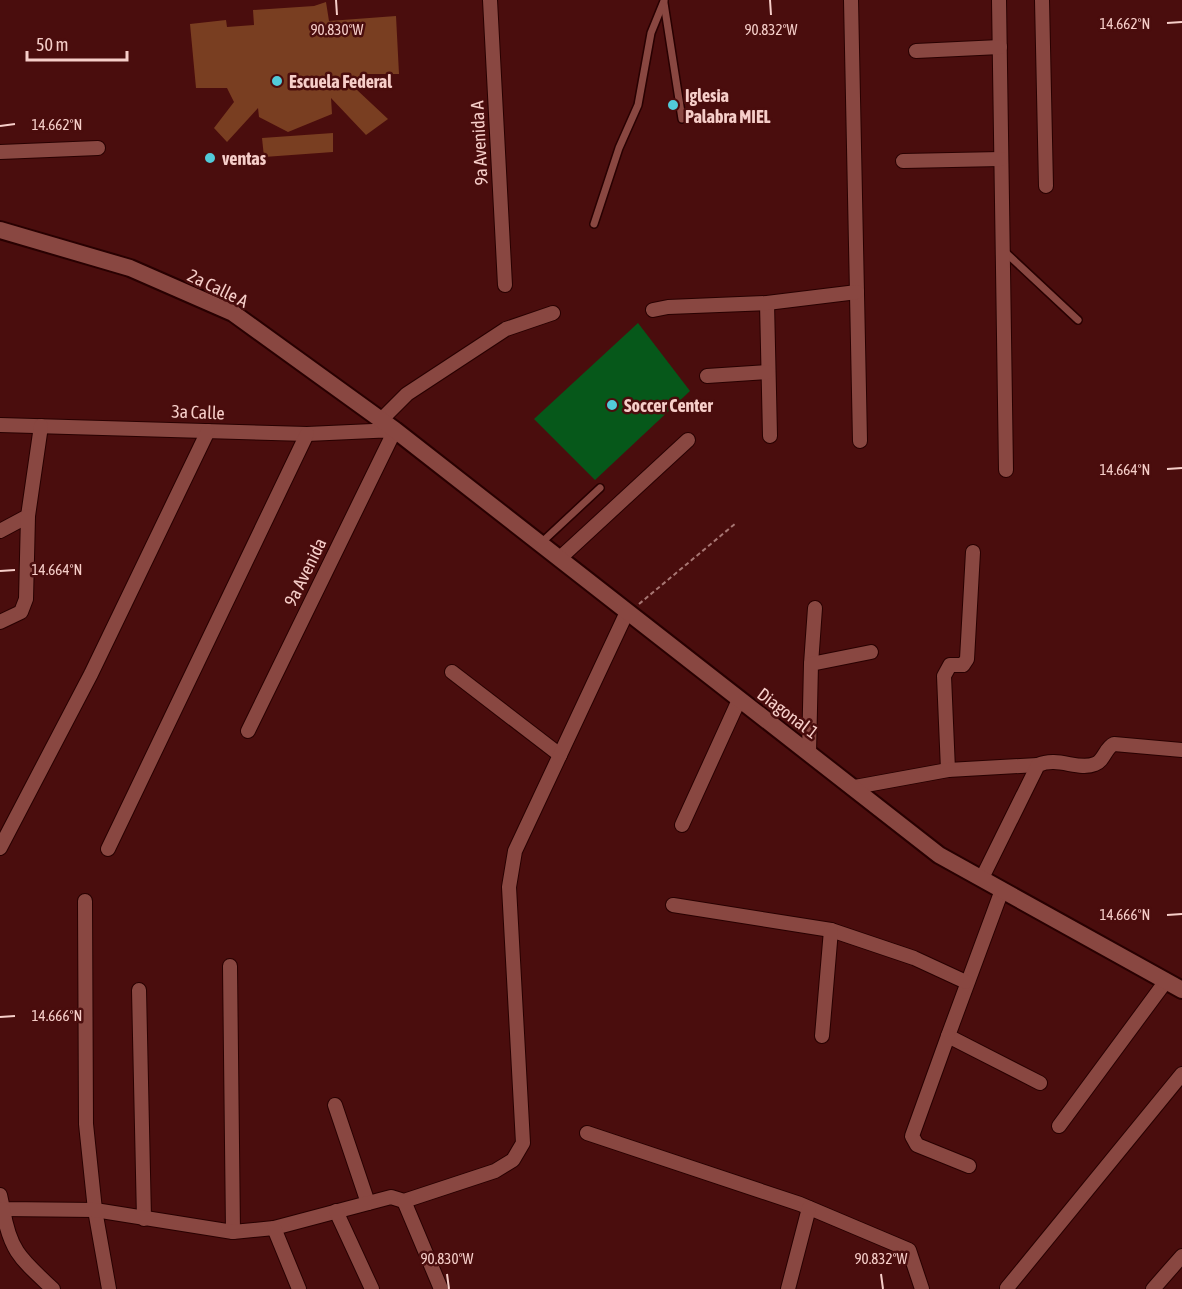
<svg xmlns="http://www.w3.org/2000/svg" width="1182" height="1289" font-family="'Asap Condensed',sans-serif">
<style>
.green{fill:#06581a}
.building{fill:#793e21}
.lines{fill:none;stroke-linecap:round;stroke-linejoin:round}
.service-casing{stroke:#280001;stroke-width:10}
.minor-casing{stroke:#280001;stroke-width:16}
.tertiary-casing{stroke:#280001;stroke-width:20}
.path{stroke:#a77673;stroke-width:2;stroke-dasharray:4.5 3;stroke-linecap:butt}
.service{stroke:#894741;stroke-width:7}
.minor{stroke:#894741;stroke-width:14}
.tertiary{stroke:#894741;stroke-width:16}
.ticks{fill:none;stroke:#f6cec9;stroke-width:2}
.poi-dot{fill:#52cbd9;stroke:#4a0d0d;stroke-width:2}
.labels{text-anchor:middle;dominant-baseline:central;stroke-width:5;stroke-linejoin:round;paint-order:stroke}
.poi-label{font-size:18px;font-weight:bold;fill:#f6cec9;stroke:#4a0d0d;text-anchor:start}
.street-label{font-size:18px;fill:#f6cec9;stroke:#4a0d0d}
.ticks-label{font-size:15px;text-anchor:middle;fill:#f6cec9;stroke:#4a0d0d;stroke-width:5;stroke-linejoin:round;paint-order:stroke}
</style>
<rect width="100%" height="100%" fill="#4a0d0d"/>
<path class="green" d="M638,323l52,68 -95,89 -61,-61z"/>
<g class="building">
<path d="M326,2l3,19 67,-5 3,58h-39l-4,15 32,30 -22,16 -35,-37 1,16 -44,18 -29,-15 -1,-9 -31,34 -13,-14 20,-26 -7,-14h-31l-6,-64 36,-4 1,7 27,-2 -1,-15 61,-4z"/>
<path d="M333,133v19l-69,5 -2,-19z"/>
</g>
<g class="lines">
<defs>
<g id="service">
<path d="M664,3l18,116"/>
<path d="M594,224l25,-76 19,-43 13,-72 13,-32"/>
<path d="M1004,251l74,69"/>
<path d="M541,543l59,-55"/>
</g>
<g id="minor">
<path d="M490,0l15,285"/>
<path d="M851,0l9,441"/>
<path d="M999,0l7,470"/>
<path d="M1042,0l4,186"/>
<path d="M916,51l84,-4"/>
<path d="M0,152l98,-4"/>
<path d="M903,161l98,-2"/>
<path d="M767,303l3,133"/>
<path d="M653,310l15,-3 99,-4 90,-11"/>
<path d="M707,376l61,-4"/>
<path d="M381,420l26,-26 99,-65 47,-16"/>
<path d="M0,425l307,9 88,-4 -147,301"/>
<path d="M0,531l28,-15 13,-90"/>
<path d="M560,558l128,-118"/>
<path d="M0,622l21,-10 5,-13 2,-83"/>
<path d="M811,664l4,-56"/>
<path d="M452,672l108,83"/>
<path d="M809,753l2,-89 60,-12"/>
<path d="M948,770l-4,-94 6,-11h13l4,-6 6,-107"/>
<path d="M855,787l93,-17 90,-5"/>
<path d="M682,825l57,-125"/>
<path d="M0,848l91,-174 117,-243"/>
<path d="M108,849l199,-415"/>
<path d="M982,878l56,-113c20,-9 40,6 57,-1 9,-3 10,-16 19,-20l68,6"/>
<path d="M1002,890l-54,146 92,47"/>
<path d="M85,901l1,223 9,86 14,79"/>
<path d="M673,905l158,25 83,28 52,24"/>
<path d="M230,966l3,266"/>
<path d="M139,990l5,229"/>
<path d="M822,1036l9,-106"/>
<path d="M948,1036l-36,100 5,9 52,21"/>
<path d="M335,1105l33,98"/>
<path d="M1059,1126l107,-145"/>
<path d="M587,1133l213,71 109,46 13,39"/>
<path d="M0,1195l3,14 92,1 138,22 41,-4 117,-31 13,4 91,-30 18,-11 10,-17 -14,-256 6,-36 112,-239"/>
<path d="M404,1201l37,88"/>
<path d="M3,1209c7,43 19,51 50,80"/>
<path d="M336,1211l36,78"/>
<path d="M274,1228l25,61"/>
<path d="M1007,1288l175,-214"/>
<path d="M788,1289l21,-81"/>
<path d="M1153,1289l29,-33"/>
</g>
<path id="tertiary" d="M0,230l130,38 103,45 162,117 544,425 243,135"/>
</defs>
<use href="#service" class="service-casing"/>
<use href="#minor" class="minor-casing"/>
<use href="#tertiary" class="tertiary-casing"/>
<path class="path" d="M639,604l97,-81"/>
<use href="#service" class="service"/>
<use href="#minor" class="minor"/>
<use href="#tertiary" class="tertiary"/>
</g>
<path class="ticks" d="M336,0l1,15M770,0l1,15M1167,23l15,-1M0,126l15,-2M1167,469l15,-1M0,571l15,-1M1167,915l15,-1M0,1017l15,-1M447,1274l2,15M881,1274l2,15"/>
<g class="poi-dot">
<circle cx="277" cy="81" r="6"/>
<circle cx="673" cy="105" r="6"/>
<circle cx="210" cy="158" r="6"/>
<circle cx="612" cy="405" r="6"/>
</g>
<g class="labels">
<g class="poi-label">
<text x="289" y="81">Escuela Federal</text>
<text x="685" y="95">Iglesia<tspan x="685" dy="21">Palabra MIEL</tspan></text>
<text x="222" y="158">ventas</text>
<text x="624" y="405">Soccer Center</text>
</g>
<g class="street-label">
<text transform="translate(479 143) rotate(-93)">9a Avenida A</text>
<text transform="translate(218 288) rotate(26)">2a Calle A</text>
<text transform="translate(198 412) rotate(2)">3a Calle</text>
<text transform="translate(305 572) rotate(-64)">9a Avenida</text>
<text transform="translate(788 713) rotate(37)">Diagonal 1</text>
</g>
</g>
<g class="ticks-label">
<text x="1125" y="29">14.662°N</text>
<text x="337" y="35">90.830°W</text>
<text x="771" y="35">90.832°W</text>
<text x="57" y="130">14.662°N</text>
<text x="1125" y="475">14.664°N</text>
<text x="57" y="575">14.664°N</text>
<text x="1125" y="920">14.666°N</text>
<text x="57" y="1021">14.666°N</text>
<text x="447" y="1264">90.830°W</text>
<text x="881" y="1264">90.832°W</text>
</g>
<path d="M27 51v9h100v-9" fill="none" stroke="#f6cec9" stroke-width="3"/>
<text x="36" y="51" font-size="18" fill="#f6cec9" stroke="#4a0d0d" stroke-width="4.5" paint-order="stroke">50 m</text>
</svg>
